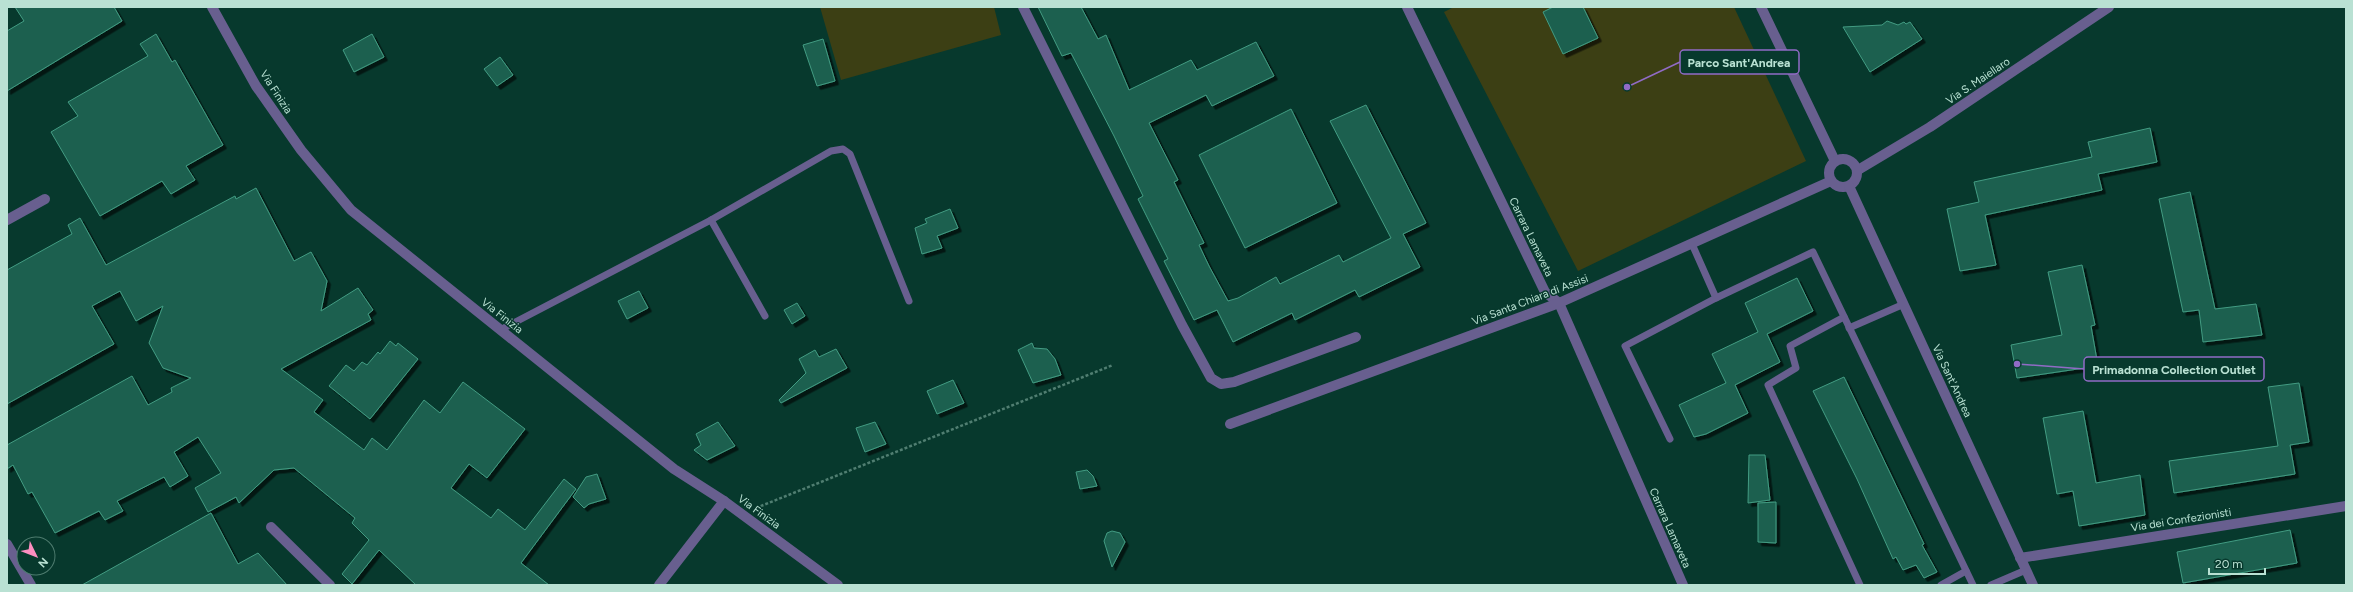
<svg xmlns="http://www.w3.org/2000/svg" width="2353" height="592" font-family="Figtree,sans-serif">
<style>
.green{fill:#3c3f14}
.building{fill:#1c614f;stroke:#439c83;filter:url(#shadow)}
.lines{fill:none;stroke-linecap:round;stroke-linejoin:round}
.path{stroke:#507e71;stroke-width:2.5;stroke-dasharray:3 2;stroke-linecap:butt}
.service{stroke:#685f8f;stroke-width:7}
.minor{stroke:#685f8f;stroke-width:10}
.tertiary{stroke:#685f8f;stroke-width:10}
.labels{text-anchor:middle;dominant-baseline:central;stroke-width:3;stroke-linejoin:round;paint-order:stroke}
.street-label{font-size:11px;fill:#b9e1d3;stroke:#07392d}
.leader{fill:none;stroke:#916bc6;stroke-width:1.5}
.callout-dot{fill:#916bc6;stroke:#07392d;stroke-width:1.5}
.callout{fill:#07392d;stroke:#916bc6;stroke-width:1.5}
.callout-label{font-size:12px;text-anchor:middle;font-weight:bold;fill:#b9e1d3}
</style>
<defs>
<filter id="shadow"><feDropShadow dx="3.5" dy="3.5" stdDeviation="0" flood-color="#0009"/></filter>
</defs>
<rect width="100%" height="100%" fill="#07392d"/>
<g class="green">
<path d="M820,7h174l7,28 -160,45z"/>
<path d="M1454,7h280l72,154 -228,110 -134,-259z"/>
</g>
<g class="building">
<path d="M15,7h99l8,14 -115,70v-60l17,-10z"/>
<path d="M1038,7h43l17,32 8,-4 23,55 62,-30 6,10 59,-28 18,34 -62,30 -6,-11 -57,28 29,57 -4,2 30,61 -5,2 10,21 19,35 10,-3 38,-21 4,7 59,-29 4,7 48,-24 -61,-117 36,-16 60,118 -23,11 17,33 -61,30 -4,-7 -60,30 -3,-7 -59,29 -16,-32 -23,10 -30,-59 4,-2 -30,-60 5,-3 -29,-60 -43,-83 -9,3z"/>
<path d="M1553,7h30l15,31 -35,16 -20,-42z"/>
<path d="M1887,21l11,4 6,-3 2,2 4,-2 12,17 -52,33 -27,-45 39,-2z"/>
<path d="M156,34l16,28 3,-2 48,85 -37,21 9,14 -24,14 -9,-13 -62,35 -49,-84 27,-16 -10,-14 80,-46 -8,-12z"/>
<path d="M372,34l12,23 -30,15 -11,-22z"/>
<path d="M823,39l12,42 -18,5 -14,-41z"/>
<path d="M500,57l13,18 -16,11 -13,-17z"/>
<path d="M1291,109l46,94 -92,45 -46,-93z"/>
<path d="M2150,128l7,34 -59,12 4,16 -117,25 11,50 -36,6 -13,-62 32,-7 -5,-20 118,-25 -4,-15z"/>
<path d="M256,188l38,73 17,-9 16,29 -6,30 37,-23 15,22 -5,4 3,6 -90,49 42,31 -9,12 50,38 8,-12 15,12 37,-50 16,13 23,-31 62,47 -38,49 -18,-14 -18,24 40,30 7,-9 27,21 39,-51 12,10 -55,74 28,22h-133l-37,-35 -27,34 -10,-10 27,-34 -17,-17 3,-5 -61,-50 -20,2 -35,33 -3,-6 -28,15 -13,-24 26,-15 -23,-36 -24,15 14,24 -18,11 -6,-10 -47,24 6,10 -18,9 -6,-9 -44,22 -23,-41 -4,2 -15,-29 -6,4v-24l125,-69 16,29 24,-13 -1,-4 20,-10 -28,-10 -14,-25 14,-37 -27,15 -16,-30 -28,15 22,38 -107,60v-134l65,-36 -4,-9 12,-7 26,47 129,-69 1,3z"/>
<path d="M2190,192l25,117 41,-5 6,31 -59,7 -4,-32 -16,2 -24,-113z"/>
<path d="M950,209l8,19 -21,8 5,12 -20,6 -7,-26 12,-5 -2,-4z"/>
<path d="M2082,265l13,60 -4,1 7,40 -81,12 -6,-33 51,-10 -14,-63z"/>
<path d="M1797,278l16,33 -46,23 13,28 -45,23 13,28 -42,21 -12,3 -15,-32 47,-22 -14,-29 46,-22 -13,-29z"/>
<path d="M639,291l9,17 -21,11 -9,-18z"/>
<path d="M797,303l8,13 -13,8 -8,-14z"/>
<path d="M390,341l6,5 2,-3 20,16 -48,60 -41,-33 17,-21 8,6 8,-9 5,3 11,-13 2,2z"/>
<path d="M1032,343l2,5 13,1 8,10 6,16 -28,8 -15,-33z"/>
<path d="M836,349l11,19 -66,35 -2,-3 27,-27 -7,-14 16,-9 4,7z"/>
<path d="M1844,377l80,167 -2,1 15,27 -13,6 -8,-13 -13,5 -7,-13 -3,2 -36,-80 -44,-88z"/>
<path d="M953,380l11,23 -27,11 -10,-23z"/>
<path d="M2299,383l10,59 -19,3 5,29 -121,19 -5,-32 109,-15 -10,-59z"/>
<path d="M2083,411l13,72 44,-8 5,40 -66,11 -6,-35 -16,3 -14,-76z"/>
<path d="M718,422l17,24 -28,14 -13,-10 7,-5 -5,-11z"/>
<path d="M875,422l11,22 -21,8 -9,-24z"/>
<path d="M1749,455h16l5,45 -22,3z"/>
<path d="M1087,470l6,6 4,10 -17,3 -4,-17z"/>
<path d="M597,474l9,25 -17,5 -5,4 -11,-11 13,-20z"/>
<path d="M1776,502v41l-18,-1v-39z"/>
<path d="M211,513l27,51 20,-11 29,32h-205z"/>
<path d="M2290,530l7,33 -114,20 -6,-31z"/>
<path d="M1112,531l8,2 5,9 -13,25 -8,-26 3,-8z"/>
</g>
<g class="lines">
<path class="path" d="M756,508l357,-143"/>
<g class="service">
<path d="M711,220l54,96"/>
<path d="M1692,244l24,54"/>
<path d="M1844,317l-54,29 6,22 -28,17 92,200"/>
<path d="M1849,328l55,-24"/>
<path d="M500,330l211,-110 120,-69 12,-2 7,5 59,147"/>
<path d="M1670,439l-45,-93 91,-48 97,-46 160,333"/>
<path d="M1941,585l25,-14"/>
<path d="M1991,585l35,-15"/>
</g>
<g class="minor">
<path d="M212,7l44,79 45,64 50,60 323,259 50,32 114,84"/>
<path d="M1023,7l159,318 29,53 10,6 13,-2 122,-45"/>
<path d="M1407,7l138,285 14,11 124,282"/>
<path d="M1858,170l72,-43 179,-120"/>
<path d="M7,220l38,-21"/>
<path d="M1230,424l329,-121 272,-122"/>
<path d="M271,527l59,58"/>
<path d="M7,544l24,41"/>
<path d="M2020,558l326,-52"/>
<path d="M659,585l65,-84"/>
</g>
<g class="tertiary">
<path d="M1761,7l74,154"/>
<circle cx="1843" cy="173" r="14"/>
<path d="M1849,186l184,399"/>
</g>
</g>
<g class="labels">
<g class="street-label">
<text transform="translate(1978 81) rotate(-34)">Via S. Maiellaro</text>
<text transform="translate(276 92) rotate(57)">Via Finizia</text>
<text transform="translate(1531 237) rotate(64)">Carrara Lamaveta</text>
<text transform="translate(1530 300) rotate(-21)">Via Santa Chiara di Assisi</text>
<text transform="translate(502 316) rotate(38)">Via Finizia</text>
<text transform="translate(1952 381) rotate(65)">Via Sant'Andrea</text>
<text transform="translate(759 512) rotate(36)">Via Finizia</text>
<text transform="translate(2181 520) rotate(-9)">Via dei Confezionisti</text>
<text transform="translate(1670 528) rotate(66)">Carrara Lamaveta</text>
</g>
</g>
<path class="leader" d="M1627 87L1680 62M2017 364L2084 369"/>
<g class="callout-dot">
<circle cx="1627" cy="87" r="4"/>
<circle cx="2017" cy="364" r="4"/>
</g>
<g class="callout">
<rect x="1680" y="50" width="119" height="24" rx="4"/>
<rect x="2084" y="357" width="180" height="24" rx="4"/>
</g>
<g class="callout-label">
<text x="1739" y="67">Parco Sant'Andrea</text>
<text x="2174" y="374">Primadonna Collection Outlet</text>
</g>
<rect width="2353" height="592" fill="none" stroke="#b9e1d3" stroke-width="16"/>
<g transform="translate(36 556) rotate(133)"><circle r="19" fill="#07392d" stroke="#4e7c6f"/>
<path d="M0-3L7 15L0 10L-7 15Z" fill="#fd8ec0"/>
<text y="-6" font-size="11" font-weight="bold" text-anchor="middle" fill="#b9e1d3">N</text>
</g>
<path d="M2209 568v6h56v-6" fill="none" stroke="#b9e1d3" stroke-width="2"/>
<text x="2215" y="568" font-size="12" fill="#b9e1d3" stroke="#07392d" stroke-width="3" paint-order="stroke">20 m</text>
</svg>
